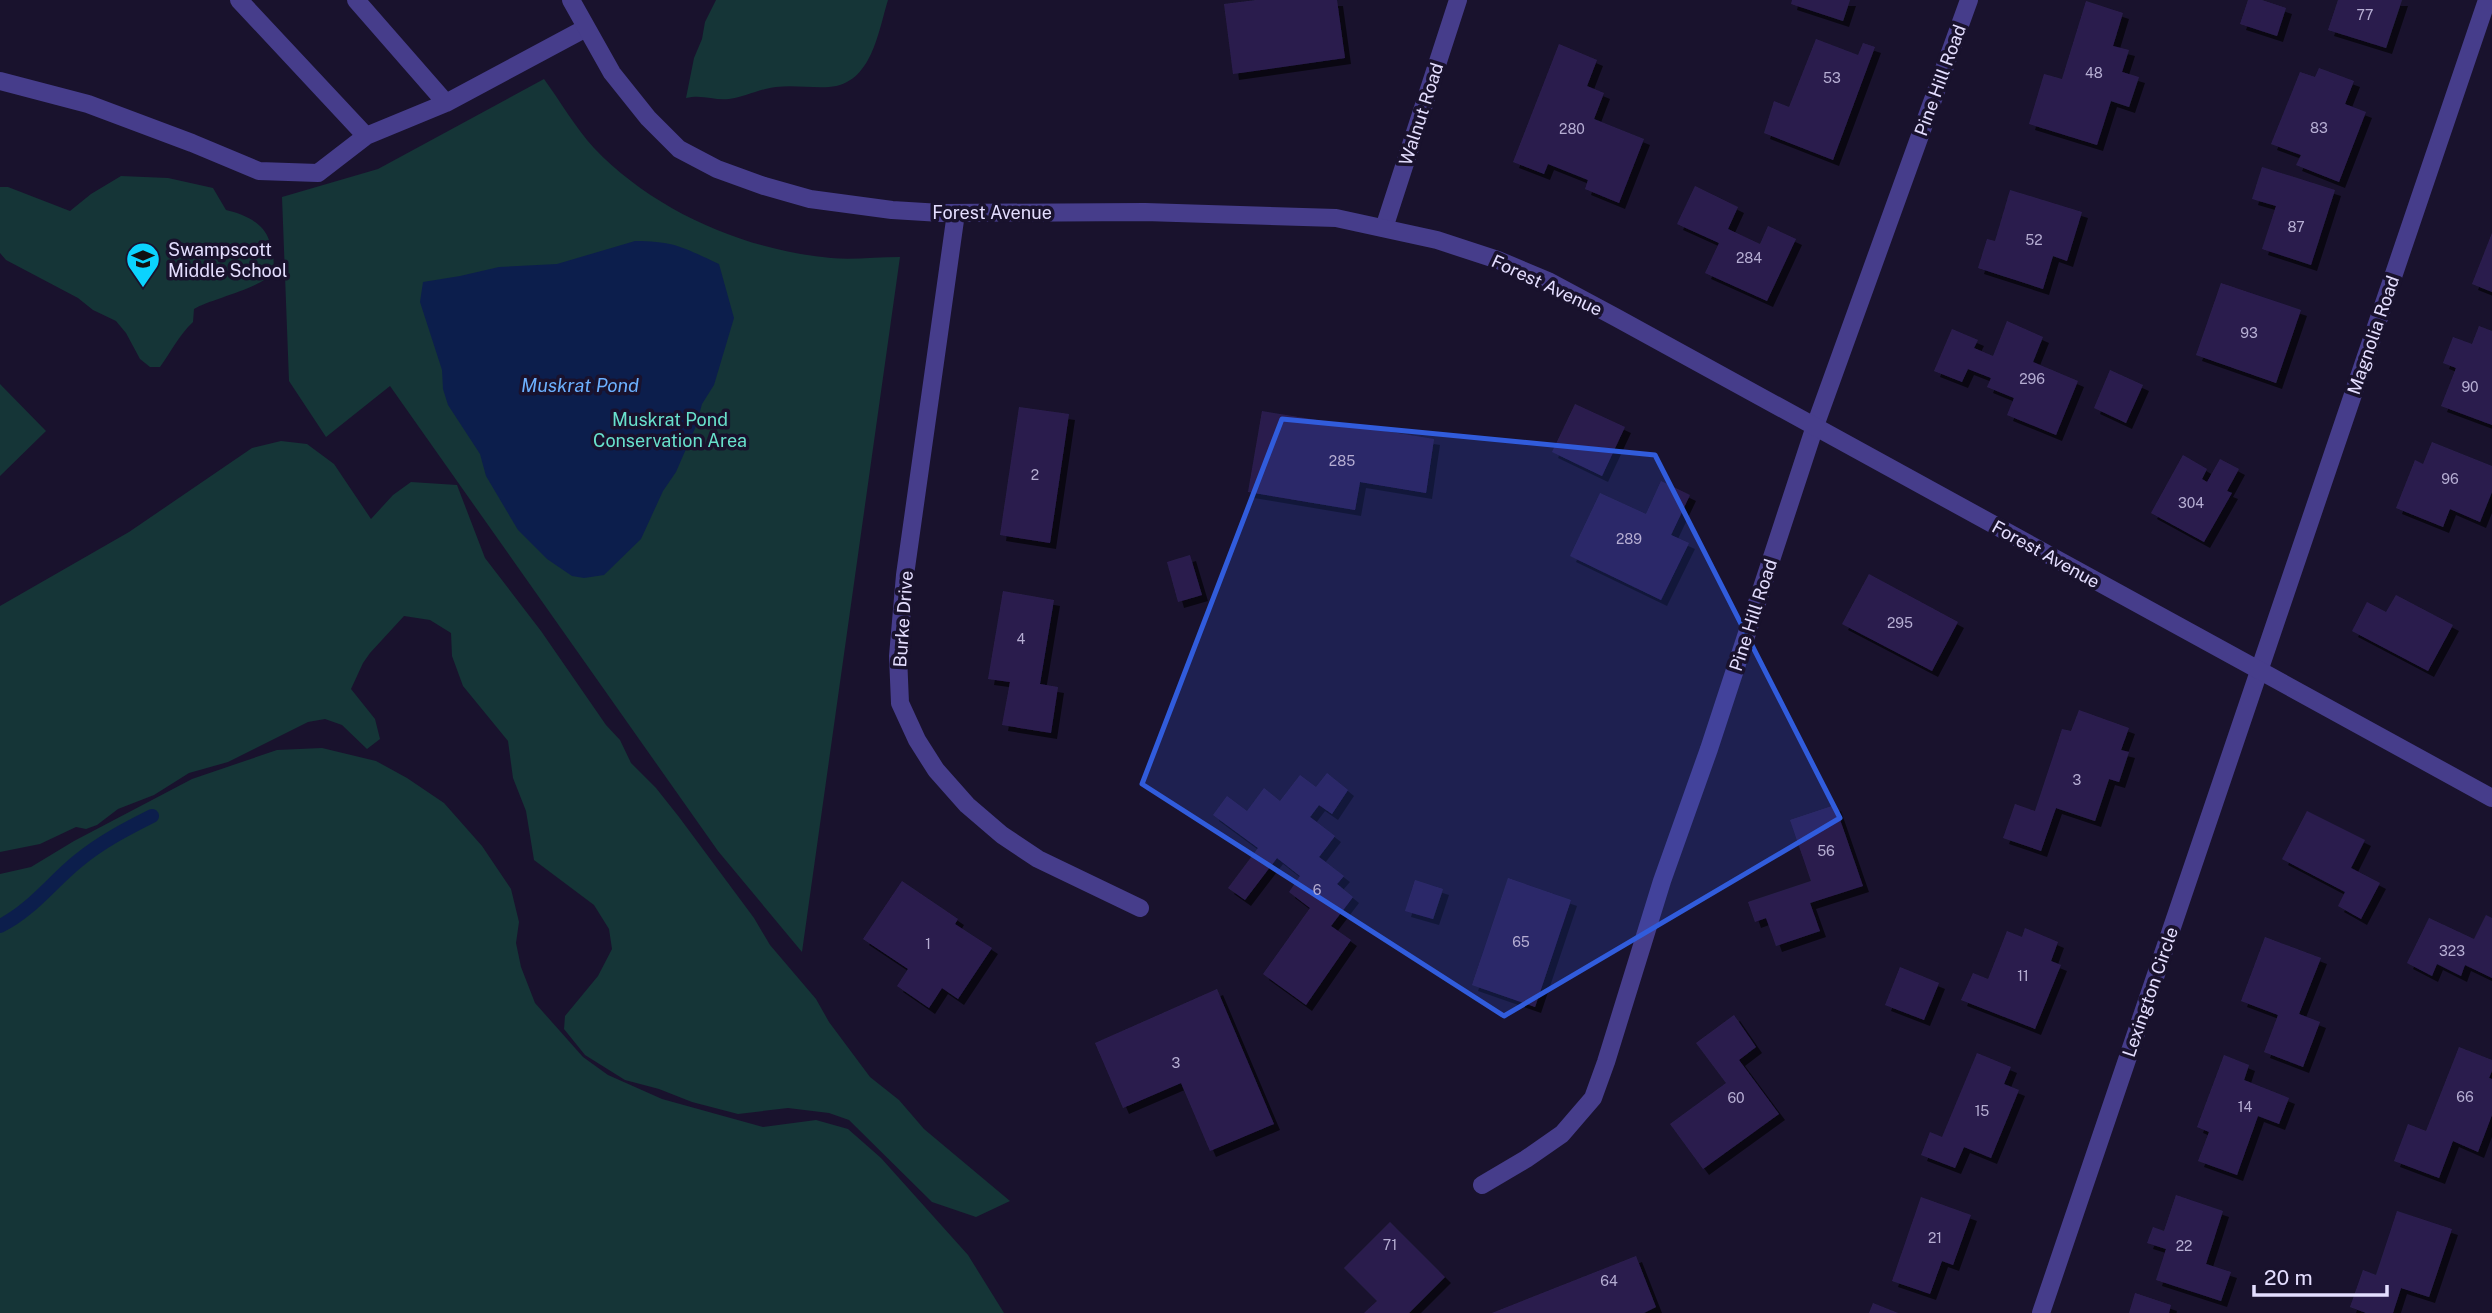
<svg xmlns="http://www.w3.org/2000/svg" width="2492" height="1313" viewBox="0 0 2492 1313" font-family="'Public Sans',sans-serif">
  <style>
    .green { fill: #153537 }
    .water { fill: #0c1e4c }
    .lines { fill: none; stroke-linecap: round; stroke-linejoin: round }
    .stream { stroke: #0c1e4c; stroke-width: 14 }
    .building { fill: #2b1e4e; filter: url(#shadow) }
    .service { stroke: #463d8b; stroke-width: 18 }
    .minor { stroke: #463d8b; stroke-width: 18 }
    .tertiary { stroke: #463d8b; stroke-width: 18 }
    .marked { fill: #315cdc; fill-opacity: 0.2; stroke: #315cdc; stroke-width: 5; stroke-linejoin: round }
    .labels { text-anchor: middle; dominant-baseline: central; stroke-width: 7; stroke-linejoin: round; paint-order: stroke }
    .number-label { font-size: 14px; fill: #b6aed3 }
    .street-label { font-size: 18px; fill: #e4deff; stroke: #19122d }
    .poi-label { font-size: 18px; fill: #e4deff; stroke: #19122d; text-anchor: start }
    .park-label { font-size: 18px; fill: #68e1cc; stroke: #19122d }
    .water-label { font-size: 19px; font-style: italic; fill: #6cb0fe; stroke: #19122d }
  </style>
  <defs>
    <filter id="shadow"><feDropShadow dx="6" dy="6" stdDeviation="0" flood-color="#0009"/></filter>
  </defs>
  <rect width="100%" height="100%" fill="#19122d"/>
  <!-- green -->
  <path class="green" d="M716,0H888C878,32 872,84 829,87C811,88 794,85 776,87C759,89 745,97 729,99C715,101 703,94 686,98L694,58L702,39L705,22Z
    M544,79C560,101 575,127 594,148C654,211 744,250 831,258C853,260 877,257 900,257L802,952L718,851L390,386L326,437L289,381L282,197L378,169Z
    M121,176L168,178L213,188L226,210C243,214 263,222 269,240C272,251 276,261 272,272C266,287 210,299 194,309L193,322C179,335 171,352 160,367H150L140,359L126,333L116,321L93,310L78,298L6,260L0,253V187H8L70,211L91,194Z
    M0,384L46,431L0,476Z
    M281,441L307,444L334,464L371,519L393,495L411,482L457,485L485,558L541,631L606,725L620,740L631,763L656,788L679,817L754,918L770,945L816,999L829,1022L870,1077L899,1100L924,1129L1010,1201L976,1217L932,1202L849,1120L829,1113L788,1108L738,1114L692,1102L659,1089L625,1080L585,1055L564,1029L565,1016L598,976L612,949L609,929L594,905L534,860L526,811L513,778L508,741L463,686L452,656L451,633L430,620L404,616L370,653L363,663L351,689L375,719L380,739L367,749L342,725L325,719L308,722L228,762L189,773L154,795L118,809L97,825L86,829L76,827L40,844L0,852V606L129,532L252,448Z
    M322,748L376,761L407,778L444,803L482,846L511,889L519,922L516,943L521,967L535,1003L583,1057L608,1075L662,1099L763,1127L816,1120L848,1129L881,1158L968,1255L1004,1313H0V874L31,867L74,841L192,779L277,750Z"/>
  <!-- water -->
  <path class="water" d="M635,241C675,241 684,248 719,264L734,318L714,385L702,404L696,426L676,472L663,491L641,539L604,575L584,578L572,576L547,559L518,530L486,476L480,454L448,405L443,389L442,370L420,302L423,282L460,276L499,267L557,264Z"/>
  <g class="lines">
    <!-- stream -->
    <path class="stream" d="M0,926C31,911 52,882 78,861C101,842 126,829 152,816"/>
  </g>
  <!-- building -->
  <path class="building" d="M1256,0H1337L1345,58L1233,74L1224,4Z
    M1792,0H1850L1843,21L1791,4Z
    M2248,0H2262L2286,8L2277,36L2240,24Z
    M2338,0H2402L2386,48L2328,30Z
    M2086,1L2123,13L2113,46L2129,50L2122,72L2139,77L2129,107L2111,101L2097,145L2029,124L2044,74L2062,79Z
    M1816,39L1858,55L1863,43L1875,47L1833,160L1764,133L1774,101L1789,107Z
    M1559,44L1597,60L1587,86L1604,93L1594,119L1644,139L1619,203L1585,189L1588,180L1548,164L1544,174L1513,162Z
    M2319,68L2354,81L2345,104L2366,112L2339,182L2296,165L2301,155L2271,144L2300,72L2315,77Z
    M2262,167L2335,190L2311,265L2262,249L2276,206L2252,199Z
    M1695,186L1738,207L1728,229L1760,244L1768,226L1796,239L1767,301L1705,273L1719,243L1677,224Z
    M2010,190L2082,212L2067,261L2053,256L2043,289L1978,268L1987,239L1995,241Z
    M2492,233V292L2472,284Z
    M2221,283L2301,310L2276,383L2196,355Z
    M2007,321L2043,337L2033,362L2078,381L2056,435L2007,415L2014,398L1987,387L1991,378L1968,369L1962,382L1934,371L1952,329L1978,340L1974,348L1993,356Z
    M2479,326L2492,331V425L2441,406L2456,368L2443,363L2453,337L2472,344Z
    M2110,370L2143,385L2126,423L2094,408Z
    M1575,404L1625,427L1602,476L1552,452Z
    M1019,407L1069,414L1050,543L1000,535Z
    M1262,411L1434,439L1426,493L1360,482L1355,510L1248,492Z
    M2432,442L2492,466V492L2480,522L2450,509L2443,527L2396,508L2415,460L2423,464Z
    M2183,455L2207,469L2202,479L2207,482L2220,459L2239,469L2227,491L2232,493L2204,542L2151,513Z
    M1661,481L1690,495L1671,535L1689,543L1661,600L1570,556L1600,493L1646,514Z
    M1190,555L1202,595L1178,602L1167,562Z
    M1869,574L1958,622L1932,671L1842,624Z
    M1003,591L1054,600L1040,684L1058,687L1051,733L1002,725L1010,682L988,679Z
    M2396,595L2453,625L2428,671L2352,631L2367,602L2386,612Z
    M2079,710L2129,728L2121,750L2129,752L2119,782L2109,779L2095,821L2056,808L2041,851L2003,838L2015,804L2035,811L2062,729L2071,731Z
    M1327,773L1348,790L1332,814L1319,805L1310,817L1335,836L1319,857L1344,876L1337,884L1353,897L1331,926L1351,940L1306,1005L1263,974L1310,908L1289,892L1300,876L1277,858L1245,900L1228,888L1258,848L1213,815L1227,796L1247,811L1264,788L1280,801L1300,775L1316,787Z
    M1835,805L1863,886L1810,903L1820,931L1776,946L1766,918L1755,922L1748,902L1811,881L1790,820Z
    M2307,811L2365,840L2351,868L2380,883L2361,919L2338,906L2345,892L2282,859Z
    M1508,878L1571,900L1535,1007L1472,985Z
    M1415,880L1443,889L1433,919L1405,911Z
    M902,881L958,919L955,924L992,948L958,999L942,988L929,1008L897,986L908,969L863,939Z
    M2486,915L2492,918V978L2465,965L2461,976L2437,964L2432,976L2407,963L2429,918L2474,939Z
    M2025,928L2058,942L2051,961L2061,965L2035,1029L1961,1000L1973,973L1988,979L2007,931L2022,937Z
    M2265,937L2321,958L2299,1014L2320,1022L2303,1067L2264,1052L2278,1015L2241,1001Z
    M1900,967L1939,983L1924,1020L1885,1005Z
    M1217,989L1274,1124L1210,1151L1181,1083L1123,1108L1095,1043Z
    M1734,1015L1756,1047L1739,1060L1779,1114L1703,1169L1670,1124L1726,1083L1696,1043Z
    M2459,1047L2492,1060V1071L2489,1078L2492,1079V1115L2478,1152L2453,1141L2439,1178L2394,1161L2408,1124L2426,1131Z
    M1977,1053L2011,1067L2004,1084L2019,1090L1991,1158L1964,1147L1955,1168L1921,1155L1930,1132L1942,1137Z
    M2224,1055L2249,1065L2244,1080L2289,1098L2279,1124L2258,1116L2237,1175L2198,1161L2209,1132L2197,1127Z
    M2176,1195L2223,1211L2206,1264L2231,1272L2221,1301L2156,1280L2166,1249L2147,1243L2153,1227L2164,1231Z
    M1921,1197L1971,1215L1953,1265L1942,1261L1930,1294L1892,1281Z
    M2397,1211L2452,1229L2429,1297L2401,1288L2393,1313H2366L2350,1307L2363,1270L2376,1275Z
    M1390,1222L1445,1277L1409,1313H1364L1377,1301L1344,1268Z
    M1636,1256L1656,1307L1644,1313H1492Z
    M2135,1293L2171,1305L2169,1313H2129Z
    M1873,1303L1898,1313H1869Z"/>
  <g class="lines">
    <!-- service -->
    <path class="service" d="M239,0L366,136
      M356,0L446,103
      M0,81L88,104L192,143L259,171L318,173L366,136L446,103L586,28"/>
    <!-- minor -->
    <path class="minor" d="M956,213L905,575L898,656L900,703L917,740L936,770L967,805L1002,835L1038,859L1140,908
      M1384,228L1458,0
      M1482,1185L1526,1159L1562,1134L1593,1098L1606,1062L1662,881L1709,749L1815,426L1969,0
      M2041,1313L2487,0"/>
    <!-- tertiary -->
    <path class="tertiary" d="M571,0L612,73L648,118L679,149L717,169L764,186L810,199L892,210L941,213L1145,212L1336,218L1437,240L1498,260L1548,281L1617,318L2492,798"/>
  </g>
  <!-- marked area -->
  <path class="marked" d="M1282,419L1655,455L1840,818L1504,1016L1142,784Z"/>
  <!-- icons -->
  <defs>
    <g id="school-pin" transform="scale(1.75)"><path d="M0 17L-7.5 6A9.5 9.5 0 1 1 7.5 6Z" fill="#0bd3fe" stroke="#19122d"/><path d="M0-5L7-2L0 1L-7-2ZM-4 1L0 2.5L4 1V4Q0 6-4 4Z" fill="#111"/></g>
  </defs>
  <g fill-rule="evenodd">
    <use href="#school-pin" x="143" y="259"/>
  </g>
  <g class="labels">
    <!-- number labels -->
    <g class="number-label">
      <text x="2365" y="15">77</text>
      <text x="2094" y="73">48</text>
      <text x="1832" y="78">53</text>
      <text x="2319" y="128">83</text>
      <text x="1572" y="129">280</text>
      <text x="2296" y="227">87</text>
      <text x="2034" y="240">52</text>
      <text x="1749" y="258">284</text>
      <text x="2249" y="333">93</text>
      <text x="2032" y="379">296</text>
      <text x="2470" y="387">90</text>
      <text x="1342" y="461">285</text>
      <text x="1035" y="475">2</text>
      <text x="2450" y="479">96</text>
      <text x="2191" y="503">304</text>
      <text x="1629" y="539">289</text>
      <text x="1900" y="623">295</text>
      <text x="1021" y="639">4</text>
      <text x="2077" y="780">3</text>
      <text x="1826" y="851">56</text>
      <text x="1317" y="890">6</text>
      <text x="1521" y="942">65</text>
      <text x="928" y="944">1</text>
      <text x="2452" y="951">323</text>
      <text x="2023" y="976">11</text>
      <text x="1176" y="1063">3</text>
      <text x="2465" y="1097">66</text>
      <text x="1736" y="1098">60</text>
      <text x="2245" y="1107">14</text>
      <text x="1982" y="1111">15</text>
      <text x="1935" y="1238">21</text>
      <text x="1390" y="1245">71</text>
      <text x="2184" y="1246">22</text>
      <text x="1609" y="1281">64</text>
    </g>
    <!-- street labels -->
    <g class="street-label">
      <text transform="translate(1940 80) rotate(-70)">Pine Hill Road</text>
      <text transform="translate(1421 114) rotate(-72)">Walnut Road</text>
      <text x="992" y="212">Forest Avenue</text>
      <text transform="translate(1547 285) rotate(25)">Forest Avenue</text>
      <text transform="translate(2373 335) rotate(-71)">Magnolia Road</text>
      <text transform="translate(2046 554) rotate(29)">Forest Avenue</text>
      <text transform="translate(1753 615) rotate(-72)">Pine Hill Road</text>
      <text transform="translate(903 619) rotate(-86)">Burke Drive</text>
      <text transform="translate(2150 992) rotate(-71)">Lexington Circle</text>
    </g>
    <!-- poi labels -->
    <g class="poi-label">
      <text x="168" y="249">Swampscott<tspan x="168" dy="21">Middle School</tspan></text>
    </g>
    <!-- park labels -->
    <g class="park-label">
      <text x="670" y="419">Muskrat Pond<tspan x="670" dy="21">Conservation Area</tspan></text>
    </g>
    <!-- water labels -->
    <g class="water-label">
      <text x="580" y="385">Muskrat Pond</text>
    </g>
  </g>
  <!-- scale -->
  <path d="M2254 1285v10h133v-10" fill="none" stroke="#e4deff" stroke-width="3.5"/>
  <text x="2264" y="1285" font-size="21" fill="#e4deff" stroke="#19122d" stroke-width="5" paint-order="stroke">20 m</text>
</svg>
